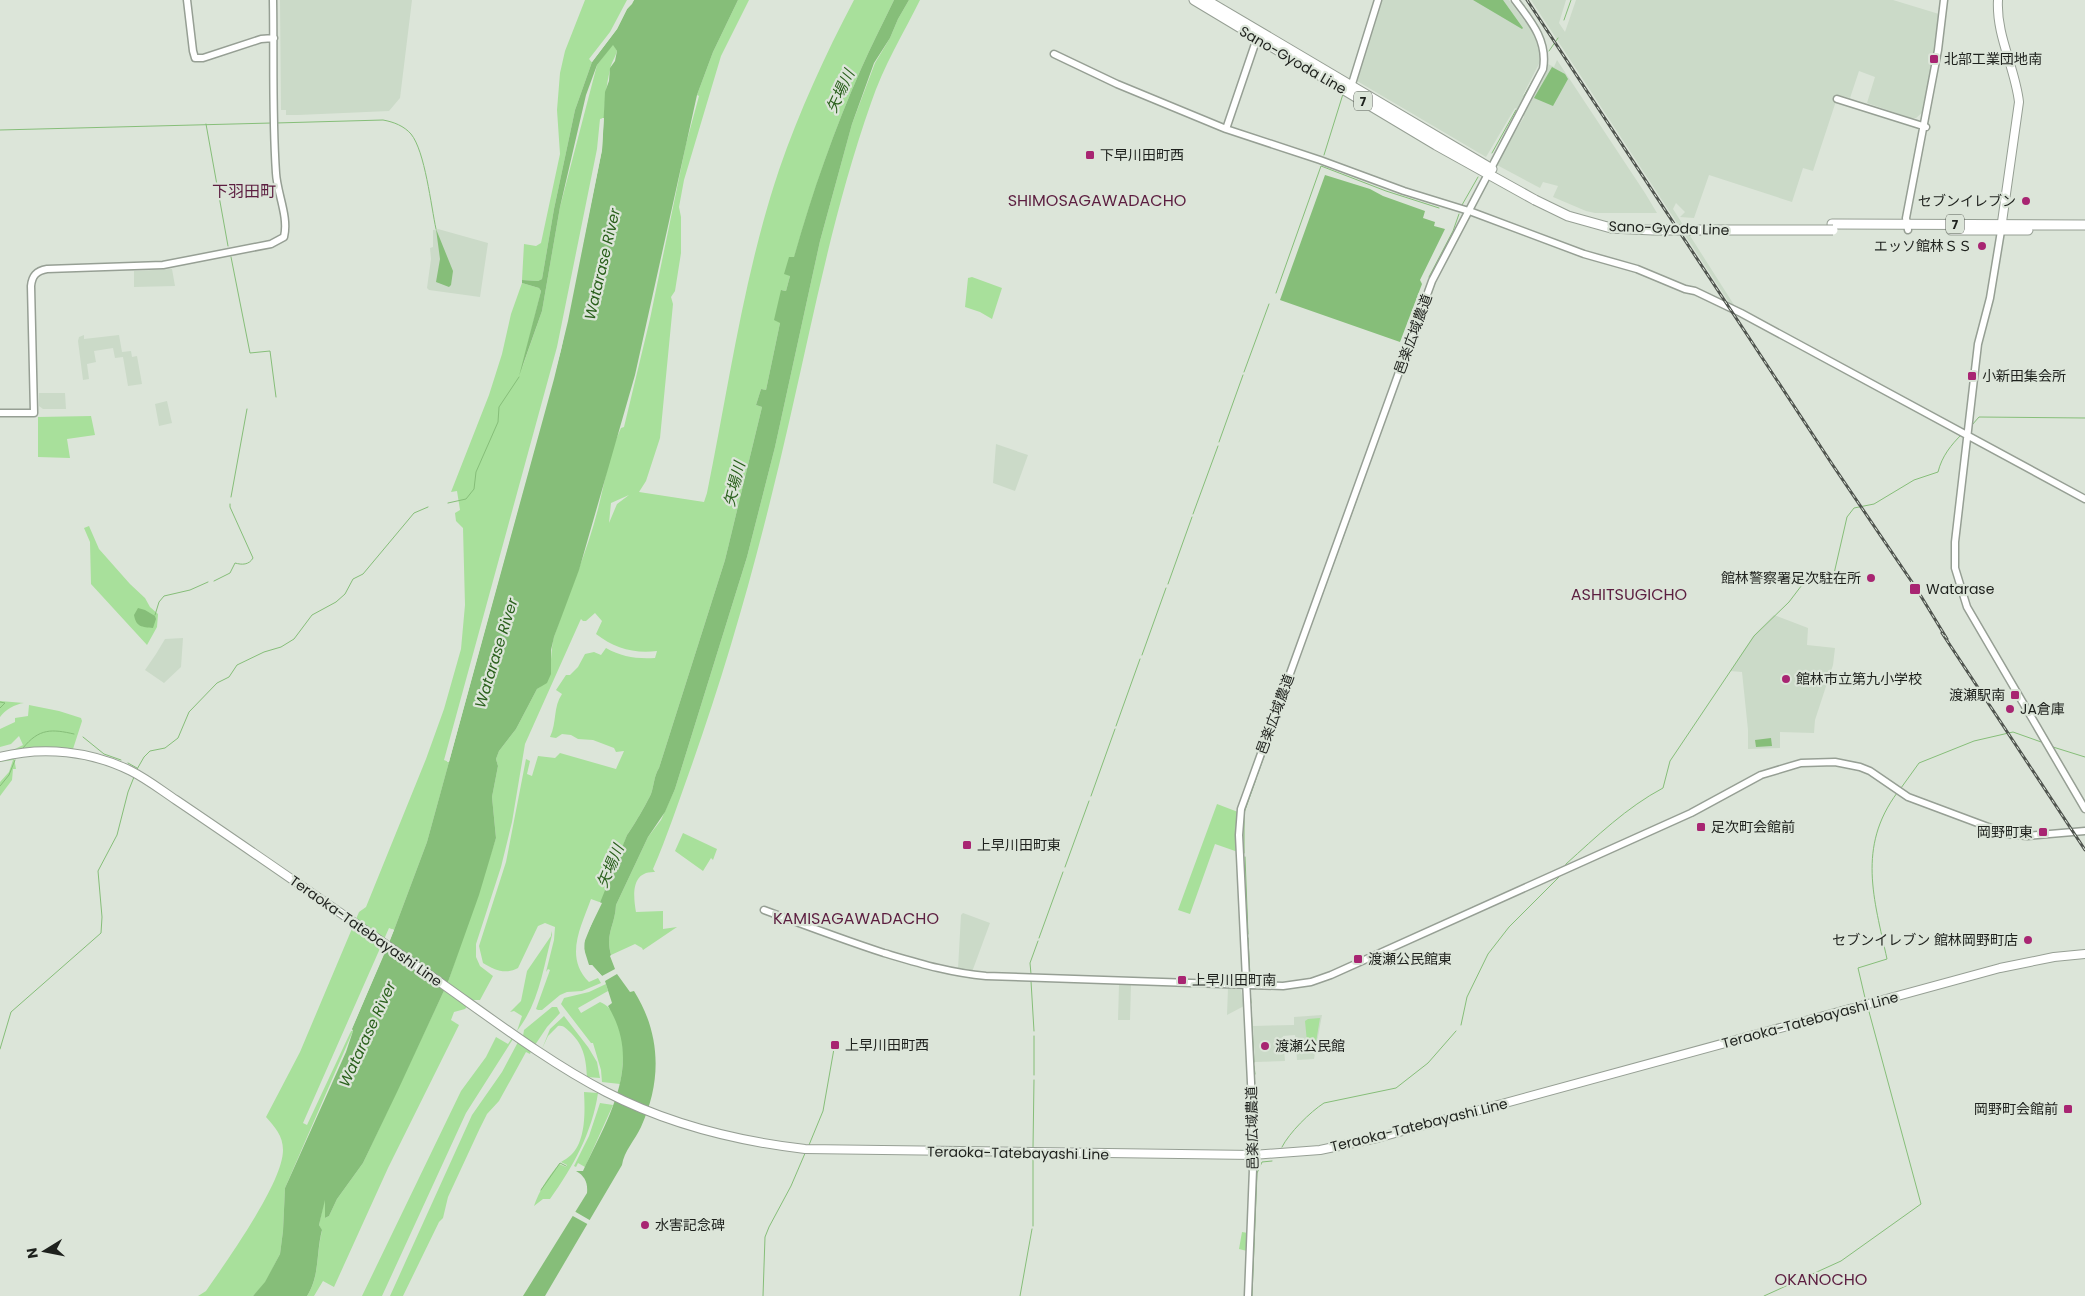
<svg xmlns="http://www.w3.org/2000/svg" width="2085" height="1296" viewBox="0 0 2085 1296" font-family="Poppins,'Noto Sans JP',sans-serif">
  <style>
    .built { fill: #cbdac8 }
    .green { fill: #a8e09b; fill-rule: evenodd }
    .water { fill: #86be79 }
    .pier { fill: #dce5d9 }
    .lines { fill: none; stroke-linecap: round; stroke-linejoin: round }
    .stream { stroke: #86be79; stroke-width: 1 }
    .tertiary-casing { stroke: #969f94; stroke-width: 9 }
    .secondary-casing { stroke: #969f94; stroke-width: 10 }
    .primary-casing { stroke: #969f94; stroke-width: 11 }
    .tertiary { stroke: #fff; stroke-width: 6 }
    .secondary { stroke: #fff; stroke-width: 8 }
    .primary { stroke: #fff; stroke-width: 9 }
    .rail-casing { stroke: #50554f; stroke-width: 3 }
    .rail { stroke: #dce5d9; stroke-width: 1; stroke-dasharray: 4; stroke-linecap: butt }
    .primary-bridge-casing { stroke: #969f94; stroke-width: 11; stroke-linecap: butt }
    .primary-bridge { stroke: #fff; stroke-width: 9 }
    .poi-dot { fill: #a82572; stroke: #dce5d9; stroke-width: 2 }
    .labels { text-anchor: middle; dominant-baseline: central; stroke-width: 4.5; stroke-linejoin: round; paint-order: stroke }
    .shield { fill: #dce5d9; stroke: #575c55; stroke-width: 1 }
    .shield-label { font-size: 12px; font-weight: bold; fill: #1e211d }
    .poi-label { font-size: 14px; fill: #1e211d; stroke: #dce5d9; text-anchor: start }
    .street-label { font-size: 14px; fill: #1e211d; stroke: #dce5d9 }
    .water-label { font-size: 15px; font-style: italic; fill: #2a601c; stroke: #dce5d9 }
    .quarter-label { font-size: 16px; fill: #5c1e40; stroke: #dce5d9 }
  </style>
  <rect width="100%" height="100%" fill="#dce5d9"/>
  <!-- built -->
  <path class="built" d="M280,0H412L400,98L389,111L298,115H286V110H281Z
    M1382,0H1509L1536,36L1542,58L1523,95L1526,98L1519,110L1515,108L1486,157L1357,81Z
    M1531,0H1566L1559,23L1565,32L1576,0H1893L1939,14L1935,48L1924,111L1916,118H1911L1867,103L1875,77L1859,71L1850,98L1838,95L1813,171L1803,168L1792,202L1709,175L1694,218L1680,217L1685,212L1676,203L1673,209L1736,308L1730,304Z
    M1557,60L1645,193L1657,213H1595L1586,211L1553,197L1558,186L1543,182L1540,188L1497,165V162L1524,117L1523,111L1548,64L1554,67Z
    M438,229L488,243L480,297L429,290L427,288L431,259L430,248L433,247V230Z
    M172,269L175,286L134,287V271Z
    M84,335V339L119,335L122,352L131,351L132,357L137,356L142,384L128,386L123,357L115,358L113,348L94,351L96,362L87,364L89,379L83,380L78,341L79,337Z
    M39,393H65L66,409H43L39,406Z
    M167,401L172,423L159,426L155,404Z
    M996,444L1028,455L1015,491L993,483Z
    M1774,615L1808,628L1807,645L1835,648L1833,665L1815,720L1814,733L1780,732V748L1748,749V730L1742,672L1730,671L1754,635Z
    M183,638L181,667L164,683L145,670L156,654L165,639Z
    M963,913L990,923L972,972L959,971L958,969L961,915Z
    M1119,985H1131L1130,1020H1118Z
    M1228,988L1241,990L1244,1006L1227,1015Z
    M1322,1015L1314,1059L1297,1060L1295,1035L1283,1036L1285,1061L1255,1062L1253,1026L1294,1025V1017Z"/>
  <!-- green -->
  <path class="green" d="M585,0H627L610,32L589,59L592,62L575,110L554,209L542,279L538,281L522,280L524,244L536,246L541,243L560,154L557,110L560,73L565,51Z
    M738,0H749L721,56L684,180L679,207L681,217V253L675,291L671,297L673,304L660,438L646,481L639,492L704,502L707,493C729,385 744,274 779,170C799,112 825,55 854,0H894C883,23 871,46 861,69C834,130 812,194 794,258L789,257L790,276L786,291L782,290L780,323L766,390L761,389L756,405L762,407L725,560L659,768C654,776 654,785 651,794C648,801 632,829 627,835L602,903L591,899C581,927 564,957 589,982L598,978L601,983L582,991L567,992L560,995L542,1010H538L536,1009L550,970L548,969L546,972L554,940L555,927L545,923L538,926L518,968C505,975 495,970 483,963L479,946L506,862L526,759L530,761L527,774L532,776L538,756L555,758L560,753L616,769L624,751L616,752L614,748L593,740L578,739L571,735L562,734L556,738L550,737C557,722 553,707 562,694L556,690L566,675H570L578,667L585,654L594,652L601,655L606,648C622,657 636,659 655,658L657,651C634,654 614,648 596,634L602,621L595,613L586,621H583L581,619L580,621L525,744L512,822L501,867L476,944V957L480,966L493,976L480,1000H473L465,1009L454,1012L451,1020L459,1025L388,1168L334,1287L323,1281L314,1296H307C320,1276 316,1253 322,1231L319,1225L325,1197V1218L329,1216L337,1199L363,1163L448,982L496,838L492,797L498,766L496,759L499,751L516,729L537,689C555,680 549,653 554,637C568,594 587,553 598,509C605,482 609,453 621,428L624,427L650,319L686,144L699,96L697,95L713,52ZM629,495L617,504L609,523L611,503Z
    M909,0H920C903,34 883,67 871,103C835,205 814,313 790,418C763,537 731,655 690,770C678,803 667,837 653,869L655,872C631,871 633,895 636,912L663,911V929L677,927L643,950L642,948L635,944L611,955C605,933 615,926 616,905L648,837L661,820L675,789L747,557L775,447L820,241L852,124L875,63L890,38L898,19Z
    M613,44L617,51C615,58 611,63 610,70C606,86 605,101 604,118L600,119L597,149L557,347L444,760L449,762L427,842L394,930L389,928L303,1123L307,1125L351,1031H353L285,1188L283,1231L280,1254L265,1283L253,1296H198L206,1291C226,1262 283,1183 283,1150C283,1136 275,1127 266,1117L300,1052L359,912L366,907L426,759L444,709L461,649L465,605L463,528L456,521L455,513L460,510L457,491L451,492L489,395L502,354L511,314L522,283L539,288L541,291L522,368L542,311L560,207L597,65Z
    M972,277L1002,288L992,319L980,312L965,307L968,278Z
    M91,416L95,435L67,439L70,458L38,457V417Z
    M89,526L99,549L130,584L145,598L150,607L158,614L157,627L147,645L91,584L90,542L84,528Z
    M0,701L24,703C15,704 5,710 0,717Z
    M29,705L59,711L81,718L82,721L73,749L15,751V749L23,745L19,736L11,744L0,747V729L15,722V718L28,716Z
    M14,758L16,769H13L12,780L0,796V782L9,772L13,760L0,762V761Z
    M1217,804L1238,812V852L1215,844L1190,914L1178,910Z
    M683,833L717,849L713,860L711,858L703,871L675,851Z
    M551,931L552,935C543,969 539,1003 517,1031L522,1016L514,1011L510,1012L521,1001L527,971L551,936Z
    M606,984L608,991L578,1008L581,1013L600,1002C627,1013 625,1060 620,1084L602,1082L601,1070L593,1043H591L561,1004L564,998L589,992Z
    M552,1007H557L560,1013L547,1027L535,1045L523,1036L524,1030Z
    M564,1016L588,1047L597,1062L600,1078L587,1077C586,1059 584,1046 571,1033C566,1029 564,1025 558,1026L548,1036L542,1049L550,1029Z
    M1320,1018L1316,1042H1307L1305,1021L1308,1019Z
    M496,1037L508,1044L512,1038L513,1039L466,1113L382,1296H362L461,1091L486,1057Z
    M518,1042L531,1051L530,1054L526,1052L499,1101L487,1114L480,1128L448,1197L443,1218L439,1222L403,1296H390L472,1115L502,1072Z
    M584,1092L598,1093C592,1133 573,1167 550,1199H543L534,1206C539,1191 548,1177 559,1164L566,1167L567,1165L561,1162C564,1160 568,1158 571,1155C586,1141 585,1111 584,1092Z
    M600,1103L613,1105L585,1167L578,1163L576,1167L574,1166L589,1136Z
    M1242,1232L1248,1233L1247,1251L1239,1249Z"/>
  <!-- water -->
  <path class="water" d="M634,0H738L713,52L697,95L635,375L579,570L554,637L551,650V674L547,683L537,689L516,729L499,751L496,759L498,766L492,797L496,838L479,895L448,982L398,1090L363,1163L337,1199L329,1216L325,1218V1200L319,1225L322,1230C316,1252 320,1276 307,1296H253L265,1282L280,1254L283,1231L285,1188L346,1052L353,1031L352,1029L394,930L427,842L554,379L568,321L602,150L605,92L609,81L610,68L615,61L617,51L613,45L597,65L586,95L560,207L542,311L519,376L541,291L539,288L522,283V280L538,281L542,279L554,209L575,110L592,62L617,29L627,9Z
    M894,0H909L898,19L890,38L874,63L852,124L820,241L775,447L747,557L675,789L665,812L648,837L616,905C615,926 605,933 611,955L610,956L615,969L602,976L592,965L589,966L585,957L584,943L627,835C632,829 648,801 651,794C654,785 654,776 659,768L725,560L762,407L756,405L761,389L766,390L780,323L774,320L781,290L786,291L790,276L784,274L789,257H794C812,193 834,130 861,69C871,46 883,23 894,0Z
    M1473,0H1503L1523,28L1522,29Z
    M1552,67L1565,74L1568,79L1553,106L1534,98Z
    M1325,175L1370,189L1383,196L1425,211L1423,218L1435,222L1434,226L1445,229L1420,280L1422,284L1400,342L1280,300Z
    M436,229L453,271L451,285L449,287L436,282L440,259Z
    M138,608L145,610L155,616L156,619L153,628C142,627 136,627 134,615Z
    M1771,738L1772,746L1756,747L1755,740Z
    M617,974L630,992L634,991C661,1034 662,1081 641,1127C635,1140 624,1151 622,1165L545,1296H523L587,1193C588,1183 585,1176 576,1171H583C609,1116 643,1064 608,1006L612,1003L605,981Z"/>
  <!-- pier -->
  <path class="pier" d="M631,0H634L632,4L627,9L617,29L592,62L590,60L615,28L624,7Z
    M602,118H604L602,150L561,350L449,762H447L559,350L599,150Z
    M599,902L602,903L585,938L584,949L589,965H592L602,976L600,977L591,968L587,967L581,949L583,938Z
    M392,929L394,930L389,943L450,985L447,992L386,950L350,1033V1028Z
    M574,1211L593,1222L591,1226L571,1215Z"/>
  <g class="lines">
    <!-- stream -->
    <path class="stream" d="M1564,20L1571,0
      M1549,51L1558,38
      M1524,96L1536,75
      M276,123L383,120C394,122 404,126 411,134C425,151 431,206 436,229
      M206,124L228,246
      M0,130L272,123
      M1492,153L1516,110
      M1324,155L1343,94
      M1462,205L1478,177
      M231,257L250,353L270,351L276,397
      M1429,277L1453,231L1459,214
      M1276,293L1321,166L1386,191L1439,208
      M1425,311L1436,280
      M1244,372L1269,304
      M1972,425L1979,417L2085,418
      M1219,442L1243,375
      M1359,493L1404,366
      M231,497L247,409
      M448,503L466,499L474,489L476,472L498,422L499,407L519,377
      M1193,514L1218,446
      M1333,565L1357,499
      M214,581L230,573L235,563C242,565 249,565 253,558L230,507V504
      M1168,584L1192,517
      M155,615L159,602L164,596L190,590L208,582
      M1311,625L1332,568
      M1142,655L1166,588
      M0,702L5,703L0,708
      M1282,706L1297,662
      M1116,726L1140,659
      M83,737L104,754L121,760
      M2053,747L2085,757
      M23,748C39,728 52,729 74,734
      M128,763L137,768
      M136,771L144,757L150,751L165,748L178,738L189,712L217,683L229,677L237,665L264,652L281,647L294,639L312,615L336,602L345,594L353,579L363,574L414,513L428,507
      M1257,776L1281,709
      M0,786L9,775L15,760
      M1901,788L1919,763L1974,741L2013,732L2044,743
      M1091,796L1115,729
      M1244,853V813L1256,779
      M1245,857L1248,934
      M1065,867L1089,801
      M1565,867L1566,864C1596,837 1627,807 1663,788L1670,761L1754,636L1789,602L1808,577L1813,575L1833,578L1847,517L1854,508L1874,504L1914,480L1938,472C1942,456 1951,445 1962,434
      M1039,938L1063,872
      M1248,938L1250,976
      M1031,974L1030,963L1038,941
      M1031,981L1034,1031
      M1250,992L1251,1003
      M1866,1002L1858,968L1887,959C1874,899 1857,847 1897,793
      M1251,1007L1254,1062
      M1461,1025L1467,997L1488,954L1509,927L1561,875
      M0,1049L11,1012L101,933L102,917L98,871L117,835L128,792L134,777
      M1254,1066L1255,1074
      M1034,1075V1036
      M809,1145L823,1111L835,1043
      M1282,1147C1289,1133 1310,1112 1324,1103L1396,1088L1428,1063L1456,1031
      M1033,1148L1034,1080
      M541,1190L560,1163L566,1166
      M1033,1226V1158
      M763,1296L765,1237L769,1227L791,1186L806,1151
      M1020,1296L1032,1229
      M1252,1296L1257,1173L1262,1162L1272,1161
      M1764,1296L1841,1261L1921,1204L1868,1008"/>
    <!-- tertiary casing -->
    <g class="tertiary-casing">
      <path id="tertiary" d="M187,0L193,51L195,58H203L261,39L274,38
        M1054,54L1117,84L1226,129L1320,160L1404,191L1472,212L1584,254L1637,269L1685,289L1695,291L1741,313L2085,499
        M1351,87L1378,0
        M1837,99L1926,127
        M1226,129L1257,38
        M1908,230L1906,218L1938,50L1944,0
        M2001,231L1990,298L1978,344L1955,542V568L1967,607L2085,809
        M0,413H34L31,286C32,276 36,271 47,269L163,265L271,244L284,237C289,217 277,193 276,173C272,115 274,57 273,0
        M764,910C804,925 844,940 884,953C918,963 950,973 986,976L1283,986L1311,982L1331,975L1691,813L1761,775L1801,763L1835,762L1860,767L1870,771L1908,797L2007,834L2027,836L2085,831
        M1248,1296L1254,1144L1239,835L1241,809L1432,281L1543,69C1548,41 1531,21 1515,0"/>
    </g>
    <!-- secondary casing -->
    <g class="secondary-casing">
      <path id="secondary" d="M1998,0C1996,36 2015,67 2019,102L2001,229
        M0,757C43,746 91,751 131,771C147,779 161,790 176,800C259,856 342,914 424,971C483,1012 544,1060 606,1092C668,1124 736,1141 805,1149L1253,1155L1320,1150L1377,1138L2000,968L2054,957L2085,954"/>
    </g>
    <!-- primary casing -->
    <g class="primary-casing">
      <path id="primary" d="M1194,0L1436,145L1535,200
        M1206,0L1492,169
        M1832,224L2085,225
        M1951,230H2028"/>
    </g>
    <!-- tertiary -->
    <use href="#tertiary" class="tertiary"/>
    <!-- secondary -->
    <use href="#secondary" class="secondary"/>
    <!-- primary -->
    <use href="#primary" class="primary"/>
    <!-- rail casing -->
    <g class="rail-casing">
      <path id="rail" d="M1527,0L1832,464L1916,588L1947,639
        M1942,633L2085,850"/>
    </g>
    <!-- rail -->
    <use href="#rail" class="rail"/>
    <!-- primary-bridge casing -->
    <g class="primary-bridge-casing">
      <path id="primary-bridge" d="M1535,200L1568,216L1611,228L1653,230H1833"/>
    </g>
    <!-- primary-bridge -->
    <use href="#primary-bridge" class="primary-bridge"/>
  </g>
  <!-- markers -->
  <g class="poi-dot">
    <rect x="1929" y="54" width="10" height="10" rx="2.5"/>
    <rect x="1085" y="150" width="10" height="10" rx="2.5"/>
    <circle cx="2026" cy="201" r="5"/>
    <circle cx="1982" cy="246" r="5"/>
    <rect x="1967" y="371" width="10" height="10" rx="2.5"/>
    <circle cx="1871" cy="578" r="5"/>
    <rect x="1909" y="583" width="12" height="12" rx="2.5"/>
    <circle cx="1786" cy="679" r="5"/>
    <rect x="2010" y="690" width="10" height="10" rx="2.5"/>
    <circle cx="2010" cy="709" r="5"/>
    <rect x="1696" y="822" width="10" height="10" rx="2.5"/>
    <rect x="2038" y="827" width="10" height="10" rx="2.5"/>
    <rect x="962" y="840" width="10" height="10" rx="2.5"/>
    <circle cx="2028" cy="940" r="5"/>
    <rect x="1353" y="954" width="10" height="10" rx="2.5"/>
    <rect x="1177" y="975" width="10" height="10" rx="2.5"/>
    <rect x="830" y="1040" width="10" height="10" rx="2.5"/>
    <circle cx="1265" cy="1046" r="5"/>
    <rect x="2063" y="1104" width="10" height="10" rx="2.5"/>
    <circle cx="645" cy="1225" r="5"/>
  </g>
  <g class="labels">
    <!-- shield labels -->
    <g class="shield">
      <rect x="1354" y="91.5" width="18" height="19" rx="4"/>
      <rect x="1946" y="214.5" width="18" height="19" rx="4"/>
    </g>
    <g class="shield-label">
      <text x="1363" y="101">7</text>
      <text x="1955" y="224">7</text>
    </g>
    <!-- poi labels -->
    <g class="poi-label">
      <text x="1944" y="59">北部工業団地南</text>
      <text x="1100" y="155">下早川田町西</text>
      <text x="2016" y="201" text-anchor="end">セブンイレブン</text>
      <text x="1972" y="246" text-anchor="end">エッソ館林ＳＳ</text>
      <text x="1982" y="376">小新田集会所</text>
      <text x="1861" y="578" text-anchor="end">館林警察署足次駐在所</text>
      <text x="1926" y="589">Watarase</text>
      <text x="1796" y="679">館林市立第九小学校</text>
      <text x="2005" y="695" text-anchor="end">渡瀬駅南</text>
      <text x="2020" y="709">JA倉庫</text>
      <text x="1711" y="827">足次町会館前</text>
      <text x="2033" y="832" text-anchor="end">岡野町東</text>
      <text x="977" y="845">上早川田町東</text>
      <text x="2018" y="940" text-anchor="end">セブンイレブン 館林岡野町店</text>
      <text x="1368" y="959">渡瀬公民館東</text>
      <text x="1192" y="980">上早川田町南</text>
      <text x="845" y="1045">上早川田町西</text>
      <text x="1275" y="1046">渡瀬公民館</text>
      <text x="2058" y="1109" text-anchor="end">岡野町会館前</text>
      <text x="655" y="1225">水害記念碑</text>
    </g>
    <!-- street labels -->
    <g class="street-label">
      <text transform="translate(1293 60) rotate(30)">Sano-Gyoda Line</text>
      <text transform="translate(1669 228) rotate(2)">Sano-Gyoda Line</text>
      <text transform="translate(1413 334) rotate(-70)">邑楽広域農道</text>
      <text transform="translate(1275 714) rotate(-70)">邑楽広域農道</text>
      <text transform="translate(366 931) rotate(35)">Teraoka-Tatebayashi Line</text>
      <text transform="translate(1810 1020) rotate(-15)">Teraoka-Tatebayashi Line</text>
      <text transform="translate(1419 1125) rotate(-14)">Teraoka-Tatebayashi Line</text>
      <text transform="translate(1252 1128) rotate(-91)">邑楽広域農道</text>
      <text transform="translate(1018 1153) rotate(1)">Teraoka-Tatebayashi Line</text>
    </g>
    <!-- water labels -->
    <g class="water-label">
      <text transform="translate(840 91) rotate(-65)">矢場川</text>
      <text transform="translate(602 264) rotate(-77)">Watarase River</text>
      <text transform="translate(734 484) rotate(-76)">矢場川</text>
      <text transform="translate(496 653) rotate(-73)">Watarase River</text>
      <text transform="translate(610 866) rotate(-67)">矢場川</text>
      <text transform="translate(367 1034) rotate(-65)">Watarase River</text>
    </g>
    <!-- quarter labels -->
    <g class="quarter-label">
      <text x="244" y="191">下羽田町</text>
      <text x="1097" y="200">SHIMOSAGAWADACHO</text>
      <text x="1629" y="594">ASHITSUGICHO</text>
      <text x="856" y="918">KAMISAGAWADACHO</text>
      <text x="1821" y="1279">OKANOCHO</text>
    </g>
  </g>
  <!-- north arrow -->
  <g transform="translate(45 1251) rotate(260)" stroke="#dce5d9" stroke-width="4" paint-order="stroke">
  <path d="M0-4L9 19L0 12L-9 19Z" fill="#1e211d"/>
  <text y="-8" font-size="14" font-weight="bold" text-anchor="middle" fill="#1e211d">N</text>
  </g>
</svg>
